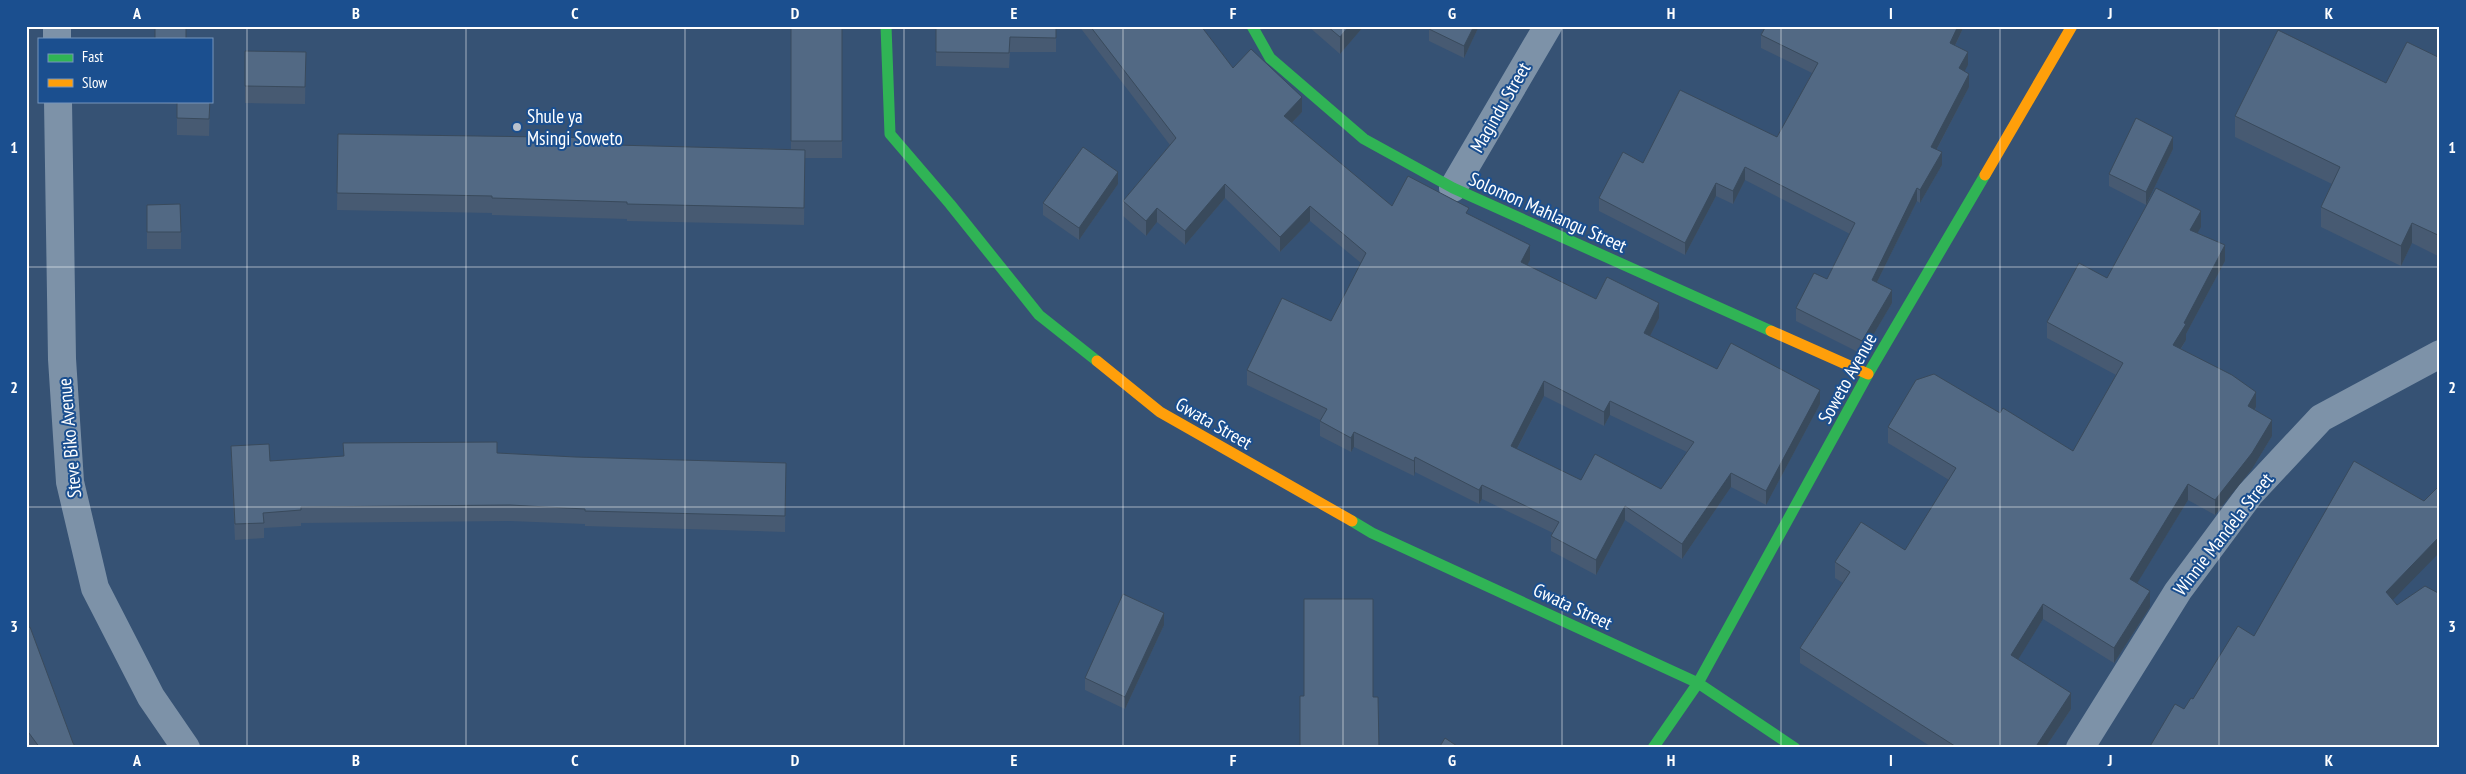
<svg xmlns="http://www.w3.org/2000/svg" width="2466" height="774" viewBox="0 0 2466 774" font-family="'PT Sans Narrow',sans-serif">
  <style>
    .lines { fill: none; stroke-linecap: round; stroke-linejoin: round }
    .street { stroke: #7d92a8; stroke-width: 28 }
    .fast { stroke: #30b455; stroke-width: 11 }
    .slow { stroke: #ff9f0a; stroke-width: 11 }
    .wall { fill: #475a72; fill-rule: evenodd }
    .shaded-wall { fill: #394a5c }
    .building { fill: #526984; stroke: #394a5c; fill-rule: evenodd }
    .grid { fill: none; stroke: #fff; stroke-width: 1; stroke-opacity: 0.55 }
    .poi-dot { fill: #b9c2ce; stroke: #1b4f8f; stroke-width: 2 }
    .labels { text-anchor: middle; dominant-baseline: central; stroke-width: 4; stroke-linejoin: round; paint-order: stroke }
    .street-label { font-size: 19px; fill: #fff; stroke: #1b4f8f }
    .poi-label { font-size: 19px; fill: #fff; stroke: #1b4f8f; text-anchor: start }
    .neatline { fill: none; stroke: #fff; stroke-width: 2 }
    .grid-label { font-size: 16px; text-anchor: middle; font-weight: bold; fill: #fff }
  </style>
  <rect width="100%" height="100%" fill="#365274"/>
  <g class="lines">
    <!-- street -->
    <path class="street" d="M57,26V39
      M58,101L62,359L70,482L95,588L151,697L186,748
      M1453,188L1548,26
      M2080,748L2178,591L2250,494L2321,418L2440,354"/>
    <!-- fast -->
    <path class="fast" d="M886,26L890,134L950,204L1039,315L1097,361
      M1252,26L1270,58L1364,139L1453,188L1771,331
      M1352,521L1372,533L1698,683L1795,748
      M1653,748L1698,683L1868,374L1985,175"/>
    <!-- slow -->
    <path class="slow" d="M1985,175L2072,26
      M1771,331L1868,374
      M1097,361L1160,412L1352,521"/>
  </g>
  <!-- wall -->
  <path class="wall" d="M791,26H842V158H805L804,225L627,221V219L492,215V213L337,210L338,134L615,145L791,149Z
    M936,26H1056V52H1010L1009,68L936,66Z
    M1079,26H1201L1233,68L1302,112L1292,123L1392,206L1469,215L1530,260L1527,265L1596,299L1659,318L1650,336L1717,369L1820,404L1766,505L1731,487L1682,559L1625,520L1596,575L1551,551V536L1553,533L1482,499L1479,504L1415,472L1414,476L1354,447L1351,452L1320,436V420L1247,385V370L1331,321L1361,263L1310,221L1280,252L1225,198L1185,245L1157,222L1146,236L1123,216V201L1170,145ZM1544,396L1604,426L1610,415L1687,452L1661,489L1581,480L1517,449Z
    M1308,26H1364L1340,54Z
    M1479,26L1464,58L1429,41V29Z
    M1766,26H1964L1955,46L1968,65L1964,71L1969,87L1937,149L1942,165L1920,203L1917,201L1877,282L1892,303L1862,354L1796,321V308L1827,279L1850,234L1745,180L1733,204L1716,196L1685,255L1599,211V198L1643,163L1777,137L1812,73L1761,48V35Z
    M245,51L306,52L305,104L245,103Z
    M2440,58V257L2412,243L2401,266L2321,227V207L2332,184L2235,137V116L2386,83Z
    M155,101H210L209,136L177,135V104L155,103Z
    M2173,149L2146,205L2109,186V174Z
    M1118,184L1079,240L1043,215V203Z
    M147,205L181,232V249H147Z
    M2201,227L2197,233L2225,261L2186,334V340L2181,349L2256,407L2255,410L2272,436L2252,469L2215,515L2188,500L2137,583L2150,607L2114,663L2043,619L2018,659L2071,709L2045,748H1933L1800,663V648L1843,583L1835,578V562L1905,550L1949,480L1888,443V427L2000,413L2073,451L2116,375L2047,338V322L2107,278Z
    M231,446L270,461L497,453L786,479L785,532L585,526V524L510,521L301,523V526L264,528V538L235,540L231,461Z
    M1164,625L1125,709L1085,690V678Z
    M26,628L73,743L76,748H28L26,745Z"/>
  <!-- shaded-wall -->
  <path class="shaded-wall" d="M1349,26H1364L1340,54V37Z
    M1474,26H1479L1464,58V46Z
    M1958,26H1964L1950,56V43Z
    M1968,52V65L1959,81V68Z
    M1969,74V87L1931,160V147Z
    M1302,97V112L1284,131V116Z
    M2173,137V149L2146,205V192Z
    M1942,152V165L1920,203V190Z
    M1745,167V180L1733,204V191Z
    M1118,172V184L1079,240V228Z
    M1716,183V196L1685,255V243Z
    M1225,184V198L1185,245V231Z
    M1917,188V201L1872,292V280Z
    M1310,206V221L1280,252V237Z
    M1157,208V222L1146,236V221Z
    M2201,211V227L2190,246V230Z
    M2412,223V243L2401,266V246Z
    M1530,245V260L1521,277V262Z
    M2225,245V261L2186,334V340L2173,361V345L2184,323Z
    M1892,290V303L1862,354V341Z
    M1659,303V318L1644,348V333Z
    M1544,381V396L1511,460V446Z
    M1820,390V404L1766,505V491Z
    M2256,392V407L2248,422V406Z
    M1610,401V415L1604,426V412Z
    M2272,420V436L2252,469L2215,515V500Z
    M1354,432V447L1351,452V438Z
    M1415,457V472L1414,476V461Z
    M1731,473V487L1682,559V544Z
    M2188,484V500L2130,595V579Z
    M1482,485V499L1479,504V490Z
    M1625,506V520L1596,575V560Z
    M2440,536V552L2386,607V592Z
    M2150,591V607L2114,663V648Z
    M2043,604V619L2011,671V655Z
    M1164,613V625L1125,709V697Z
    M2071,693V709L2045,748H2035Z"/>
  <!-- building -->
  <path class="building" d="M155,26H186V39H155Z
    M791,26H842V141H791Z
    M936,26H1056V38L1010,37L1009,53L936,52Z
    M1090,26H1201L1233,68L1251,49L1302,97L1284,116L1392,206L1408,176L1469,208L1466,213L1530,245L1521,262L1596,299L1607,277L1659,303L1644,333L1717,369L1731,343L1820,390L1766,491L1731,473L1682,544L1625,506L1596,560L1551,536L1559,522L1482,485L1479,490L1415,457L1414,461L1354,432L1351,438L1320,421L1327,409L1247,370L1282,298L1331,321L1366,253L1310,206L1280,237L1225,184L1185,231L1157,208L1146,221L1123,201L1176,138ZM1544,381L1604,412L1610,401L1694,442L1661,489L1595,454L1581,480L1511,446Z
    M1327,26H1349L1340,37Z
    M1430,26H1474L1464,46L1429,29Z
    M1766,26H1958L1950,43L1968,52L1959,68L1969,74L1931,147L1942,152L1920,190L1917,188L1872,280L1892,290L1862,341L1796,308L1814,273L1827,279L1855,223L1745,167L1733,191L1716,183L1685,243L1599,198L1623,152L1643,163L1680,90L1777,137L1818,63L1761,35Z
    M2278,30L2386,83L2407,42L2440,58V236L2412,223L2401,246L2321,207L2340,167L2235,116Z
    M245,51L306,52L305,87L245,86Z
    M177,101H210L209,119L177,118Z
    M2136,118L2173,137L2146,192L2109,174Z
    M338,134L615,138V145L805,150L804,208L627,204V202L492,198V196L337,193Z
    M1083,147L1118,172L1079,228L1043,203Z
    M2156,188L2201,211L2190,230L2225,245L2184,323L2186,324L2173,345L2232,375L2256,392L2248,406L2272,420L2252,453L2215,500L2188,484L2130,579L2150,591L2114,648L2043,604L2011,655L2071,693L2035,748H1958L1800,648L1850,572L1835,562L1861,522L1905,550L1956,468L1888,427L1916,380L1934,374L2000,413L2003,408L2073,451L2123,363L2047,322L2079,263L2107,278Z
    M180,204L181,232H147V205Z
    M497,442V453L575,457L786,463L785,516L585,511V509L510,505L301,507V510L263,513L264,523L235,524L231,446L269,444L270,461L344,456L343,443Z
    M2354,461L2424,501L2440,485V536L2386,592L2397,605L2425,586L2440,594V748H2149L2175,704L2184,709L2191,698L2193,699L2238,626L2254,636Z
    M1123,594L1164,613L1125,697L1085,678Z
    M1304,599H1373V697H1378L1379,748H1300V696H1304Z
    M30,627L73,743L76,748H40L26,729V628Z
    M1445,738L1460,748H1439Z"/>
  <!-- grid -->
  <path class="grid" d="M247,26V748M466,26V748M685,26V748M904,26V748M1123,26V748M1343,26V748M1562,26V748M1781,26V748M2000,26V748M2219,26V748M26,267H2440M26,507H2440"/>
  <!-- markers -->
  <circle class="poi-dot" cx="517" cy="127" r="5"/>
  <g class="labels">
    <!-- street labels -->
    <g class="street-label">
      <text transform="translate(1500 107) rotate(-60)">Magindu Street</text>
      <text transform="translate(1548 212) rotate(24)">Solomon Mahlangu Street</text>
      <text transform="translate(1847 378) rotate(-61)">Soweto Avenue</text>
      <text transform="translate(1214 423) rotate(30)">Gwata Street</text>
      <text transform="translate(69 438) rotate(-95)">Steve Biko Avenue</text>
      <text transform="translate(2223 534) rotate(-52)">Winnie Mandela Street</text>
      <text transform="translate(1573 606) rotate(25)">Gwata Street</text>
    </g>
    <!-- poi labels -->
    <g class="poi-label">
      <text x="527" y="116">Shule ya<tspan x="527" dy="22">Msingi Soweto</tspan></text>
    </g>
  </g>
  <!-- border -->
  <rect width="2466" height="774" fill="none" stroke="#1b4f8f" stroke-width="55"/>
  <!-- legend -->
  <rect x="38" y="38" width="175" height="65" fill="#1b4f8f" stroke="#7695bc"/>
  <rect x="48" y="54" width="25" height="8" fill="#30b455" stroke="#7695bc"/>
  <text x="82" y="62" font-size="15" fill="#ffffff">Fast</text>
  <rect x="48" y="79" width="25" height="8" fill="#ff9f0a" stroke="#7695bc"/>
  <text x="82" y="88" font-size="15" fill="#ffffff">Slow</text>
  <rect x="28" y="28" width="2410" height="718" class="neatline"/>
  <g class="grid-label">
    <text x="137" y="19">A</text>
    <text x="356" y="19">B</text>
    <text x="575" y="19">C</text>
    <text x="795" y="19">D</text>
    <text x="1014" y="19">E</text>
    <text x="1233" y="19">F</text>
    <text x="1452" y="19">G</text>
    <text x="1671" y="19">H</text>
    <text x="1891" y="19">I</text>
    <text x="2110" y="19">J</text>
    <text x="2329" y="19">K</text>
    <text x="14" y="153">1</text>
    <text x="2452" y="153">1</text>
    <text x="14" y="393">2</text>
    <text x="2452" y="393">2</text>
    <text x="14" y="632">3</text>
    <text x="2452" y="632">3</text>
    <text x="137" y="766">A</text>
    <text x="356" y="766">B</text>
    <text x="575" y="766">C</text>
    <text x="795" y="766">D</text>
    <text x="1014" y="766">E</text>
    <text x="1233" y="766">F</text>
    <text x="1452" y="766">G</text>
    <text x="1671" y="766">H</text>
    <text x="1891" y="766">I</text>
    <text x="2110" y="766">J</text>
    <text x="2329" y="766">K</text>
  </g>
</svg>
